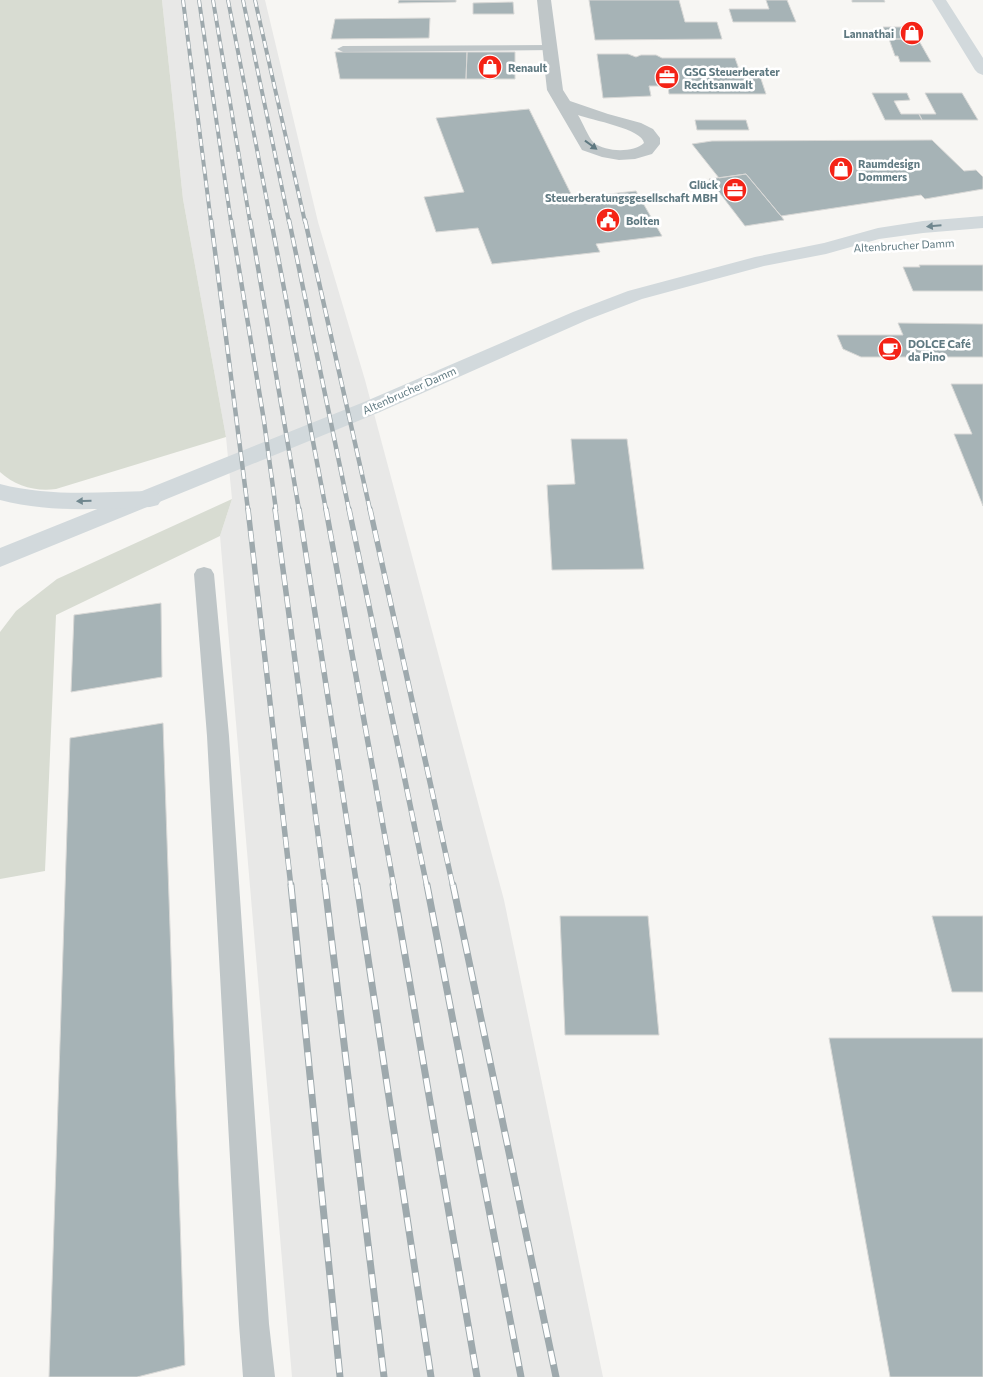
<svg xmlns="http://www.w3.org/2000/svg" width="983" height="1377" viewBox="0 0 983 1377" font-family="Commissioner,sans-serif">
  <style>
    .built { fill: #e8e8e7 }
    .green { fill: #d8dcd2 }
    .building { fill: #a6b3b6; stroke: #d8d8d6 }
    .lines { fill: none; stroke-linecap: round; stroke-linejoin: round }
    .lane { fill: #bfc6c8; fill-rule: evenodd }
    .street { fill: #bfc6c8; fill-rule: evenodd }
    .secondary { fill: #d2d9dc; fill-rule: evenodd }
    .highway { fill: #d2d9dc; fill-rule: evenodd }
    .rail-far3-casing { stroke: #9ea9ad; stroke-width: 4 }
    .rail-far2-casing { stroke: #9ea9ad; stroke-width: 4.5 }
    .rail-far1-casing { stroke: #9ea9ad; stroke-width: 5.5 }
    .rail-casing { stroke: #9ea9ad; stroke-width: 7 }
    .rail-far3 { stroke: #fff; stroke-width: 2.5; stroke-dasharray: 7; stroke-linecap: butt }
    .rail-far2 { stroke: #fff; stroke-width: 3; stroke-dasharray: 9; stroke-linecap: butt }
    .rail-far1 { stroke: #fff; stroke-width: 4; stroke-dasharray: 11; stroke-linecap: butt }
    .rail { stroke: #fff; stroke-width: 5; stroke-dasharray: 14; stroke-linecap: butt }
    .oneway { fill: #5f7981 }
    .oneway2 { fill: #70878f }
    .labels { text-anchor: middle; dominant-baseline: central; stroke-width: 5; stroke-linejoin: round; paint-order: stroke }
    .far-poi-label { font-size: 11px; font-weight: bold; fill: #5f7981; stroke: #fff; text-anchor: start }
    .far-street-label { font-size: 11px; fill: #5f7981; stroke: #fff }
  </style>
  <rect width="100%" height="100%" fill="#f7f6f3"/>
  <!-- built -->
  <path class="built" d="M162,0H265L318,222L365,380L504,900L603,1377H292L220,536L232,499L226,437L183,199Z"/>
  <!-- green -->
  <path class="green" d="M0,0H162L183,199L226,437L56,489C36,492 15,486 0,472Z
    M232,499L220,536L56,615L45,871L0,879V632L16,611L57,579Z"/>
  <!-- building -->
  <path class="building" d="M399,0H456V2L398,3Z
    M589,0H679L685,22H717L722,39L595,40Z
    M766,0H787L796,22H733L729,9H769Z
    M852,0H884L885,2H852Z
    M513,2L514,14H473V3Z
    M430,18L429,38L331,39L335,19Z
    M883,27H912L918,39H889Z
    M889,39H918L931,62H900L898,56H895Z
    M335,52H467L466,79H340Z
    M467,52H515V79H466Z
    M597,54H628L636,57L641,55H656L662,58H735L740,72L759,73L766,94H669L668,86H649L651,96L603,98Z
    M872,93H907L910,100L894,101L901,114H919L922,120H885Z
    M925,93H962L978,120H922L919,114H936Z
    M529,109L573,198L636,191L662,236L596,244L600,252L492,264L478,228L436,232L424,197L464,192L436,118Z
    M695,120H746L749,130H697Z
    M932,140L964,171L976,170L983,177V189L925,199L921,195L781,216L746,174L719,178L692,144L712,141Z
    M746,174L781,216L784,220L745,226L709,179Z
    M919,265H983V291H913L903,267H920Z
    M898,323L983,324V357H861L843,349L837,335H903Z
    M951,384H983V506L954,434H972Z
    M571,439H627L644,569L552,570L547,485L575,484Z
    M161,603L162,677L71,692L74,615Z
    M163,723L185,1365L137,1377H49L70,738Z
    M560,916H648L659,1035H565Z
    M932,916H983V992H952Z
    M829,1038H983V1377H890Z"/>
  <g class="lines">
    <!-- lane -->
    <path class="lane" d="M550,45L556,48L554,50L343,52L337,49L343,46Z
      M204,567L211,569L214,574L229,736L269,1324L275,1377H243L239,1324L207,736L194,574L197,569Z"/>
    <!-- street -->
    <path class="street" d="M537,0H551L563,90L570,101L608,114L641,123L653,129L660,138V144L652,154L635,159L619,160L602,157L582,150L547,90ZM578,115C591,120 643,129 644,143C633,153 606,152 594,143C588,137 583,123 578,115Z"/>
    <!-- secondary -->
    <path class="secondary" d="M932,0H946L983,58V75L978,73L975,70Z
      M983,216V228L923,233L879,239L826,254L764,266L642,299L587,320L380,412L0,567V548L364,402L573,312L628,291L755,257L824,243L878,228L923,221Z"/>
    <!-- highway -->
    <path class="highway" d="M0,484C50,497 99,492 150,491L158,493L162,499L158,505L150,507C99,509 50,513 0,500Z"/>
    <!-- rail-far3 casing -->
    <g class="rail-far3-casing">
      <path id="rail-far3" d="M183,0L211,222
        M199,0L231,222
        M213,0L250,222
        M228,0L271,222
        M243,0L289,222
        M255,0L305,222"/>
    </g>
    <!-- rail-far2 casing -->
    <g class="rail-far2-casing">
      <path id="rail-far2" d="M211,220L248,510
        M231,220L264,421L276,510
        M250,220L299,510
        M271,220L326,510
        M289,220L349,510
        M305,220L370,510"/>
    </g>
    <!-- rail-far1 casing -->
    <g class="rail-far1-casing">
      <path id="rail-far1" d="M248,509L291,887
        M275,509L325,887
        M299,509L357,887
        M326,509L394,887
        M349,509L427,887
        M370,509L453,887"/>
    </g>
    <!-- rail casing -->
    <g class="rail-casing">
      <path id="rail" d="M291,885L340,1377
        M325,885L384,1377
        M357,885L431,1377
        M393,885L477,1377
        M427,885L521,1377
        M453,885L556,1377"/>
    </g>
    <!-- rail-far3 -->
    <use href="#rail-far3" class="rail-far3"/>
    <!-- rail-far2 -->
    <use href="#rail-far2" class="rail-far2"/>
    <!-- rail-far1 -->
    <use href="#rail-far1" class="rail-far1"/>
    <!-- rail -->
    <use href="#rail" class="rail"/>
  </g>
  <!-- one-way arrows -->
  <defs><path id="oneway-solid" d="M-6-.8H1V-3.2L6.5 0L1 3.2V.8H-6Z" transform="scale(1.25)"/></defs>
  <use class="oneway" href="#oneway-solid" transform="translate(591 145) rotate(36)"/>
  <g class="oneway2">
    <use href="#oneway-solid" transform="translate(934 226) rotate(175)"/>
    <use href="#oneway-solid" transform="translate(84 501) rotate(178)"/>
  </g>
  <!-- icons -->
  <defs>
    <g id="shop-disc" transform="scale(1.25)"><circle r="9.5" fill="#f42316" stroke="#fff"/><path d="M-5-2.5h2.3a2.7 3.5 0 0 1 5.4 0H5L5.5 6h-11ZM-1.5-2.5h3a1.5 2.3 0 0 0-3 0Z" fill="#fff"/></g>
    <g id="office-disc" transform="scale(1.25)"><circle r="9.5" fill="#f42316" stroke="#fff"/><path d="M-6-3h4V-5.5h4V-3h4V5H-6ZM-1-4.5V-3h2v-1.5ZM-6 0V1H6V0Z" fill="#fff"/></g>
    <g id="civic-disc" transform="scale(1.25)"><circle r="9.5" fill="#f42316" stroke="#fff"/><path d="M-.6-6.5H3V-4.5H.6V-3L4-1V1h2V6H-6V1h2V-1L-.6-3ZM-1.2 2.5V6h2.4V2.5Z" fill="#fff"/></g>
    <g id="cafe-disc" transform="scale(1.25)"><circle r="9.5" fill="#f42316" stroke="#fff"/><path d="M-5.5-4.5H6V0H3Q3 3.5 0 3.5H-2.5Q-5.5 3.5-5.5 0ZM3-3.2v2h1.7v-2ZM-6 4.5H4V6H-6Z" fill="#fff"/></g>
  </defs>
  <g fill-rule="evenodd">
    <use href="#shop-disc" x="912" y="33"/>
    <use href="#shop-disc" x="490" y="67"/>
    <use href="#office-disc" x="667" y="77"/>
    <use href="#shop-disc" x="841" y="169"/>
    <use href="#office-disc" x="735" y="190"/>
    <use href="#civic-disc" x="608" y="220"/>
    <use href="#cafe-disc" x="890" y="349"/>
  </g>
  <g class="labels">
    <!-- far-poi labels -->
    <g class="far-poi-label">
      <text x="894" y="33" text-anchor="end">Lannathai</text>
      <text x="508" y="67">Renault</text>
      <text x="684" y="71">GSG Steuerberater<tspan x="684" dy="13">Rechtsanwalt</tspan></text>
      <text x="858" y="163">Raumdesign<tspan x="858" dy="13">Dommers</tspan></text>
      <text x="718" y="184" text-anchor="end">Glück<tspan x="718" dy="13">Steuerberatungsgesellschaft MBH</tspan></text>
      <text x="626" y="220">Bolten</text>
      <text x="908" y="343">DOLCE Café<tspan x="908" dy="13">da Pino</tspan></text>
    </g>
    <!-- far-street labels -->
    <g class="far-street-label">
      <text transform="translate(904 245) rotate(-3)">Altenbrucher Damm</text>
      <text transform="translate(409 390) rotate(-24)">Altenbrucher Damm</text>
    </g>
  </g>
</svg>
